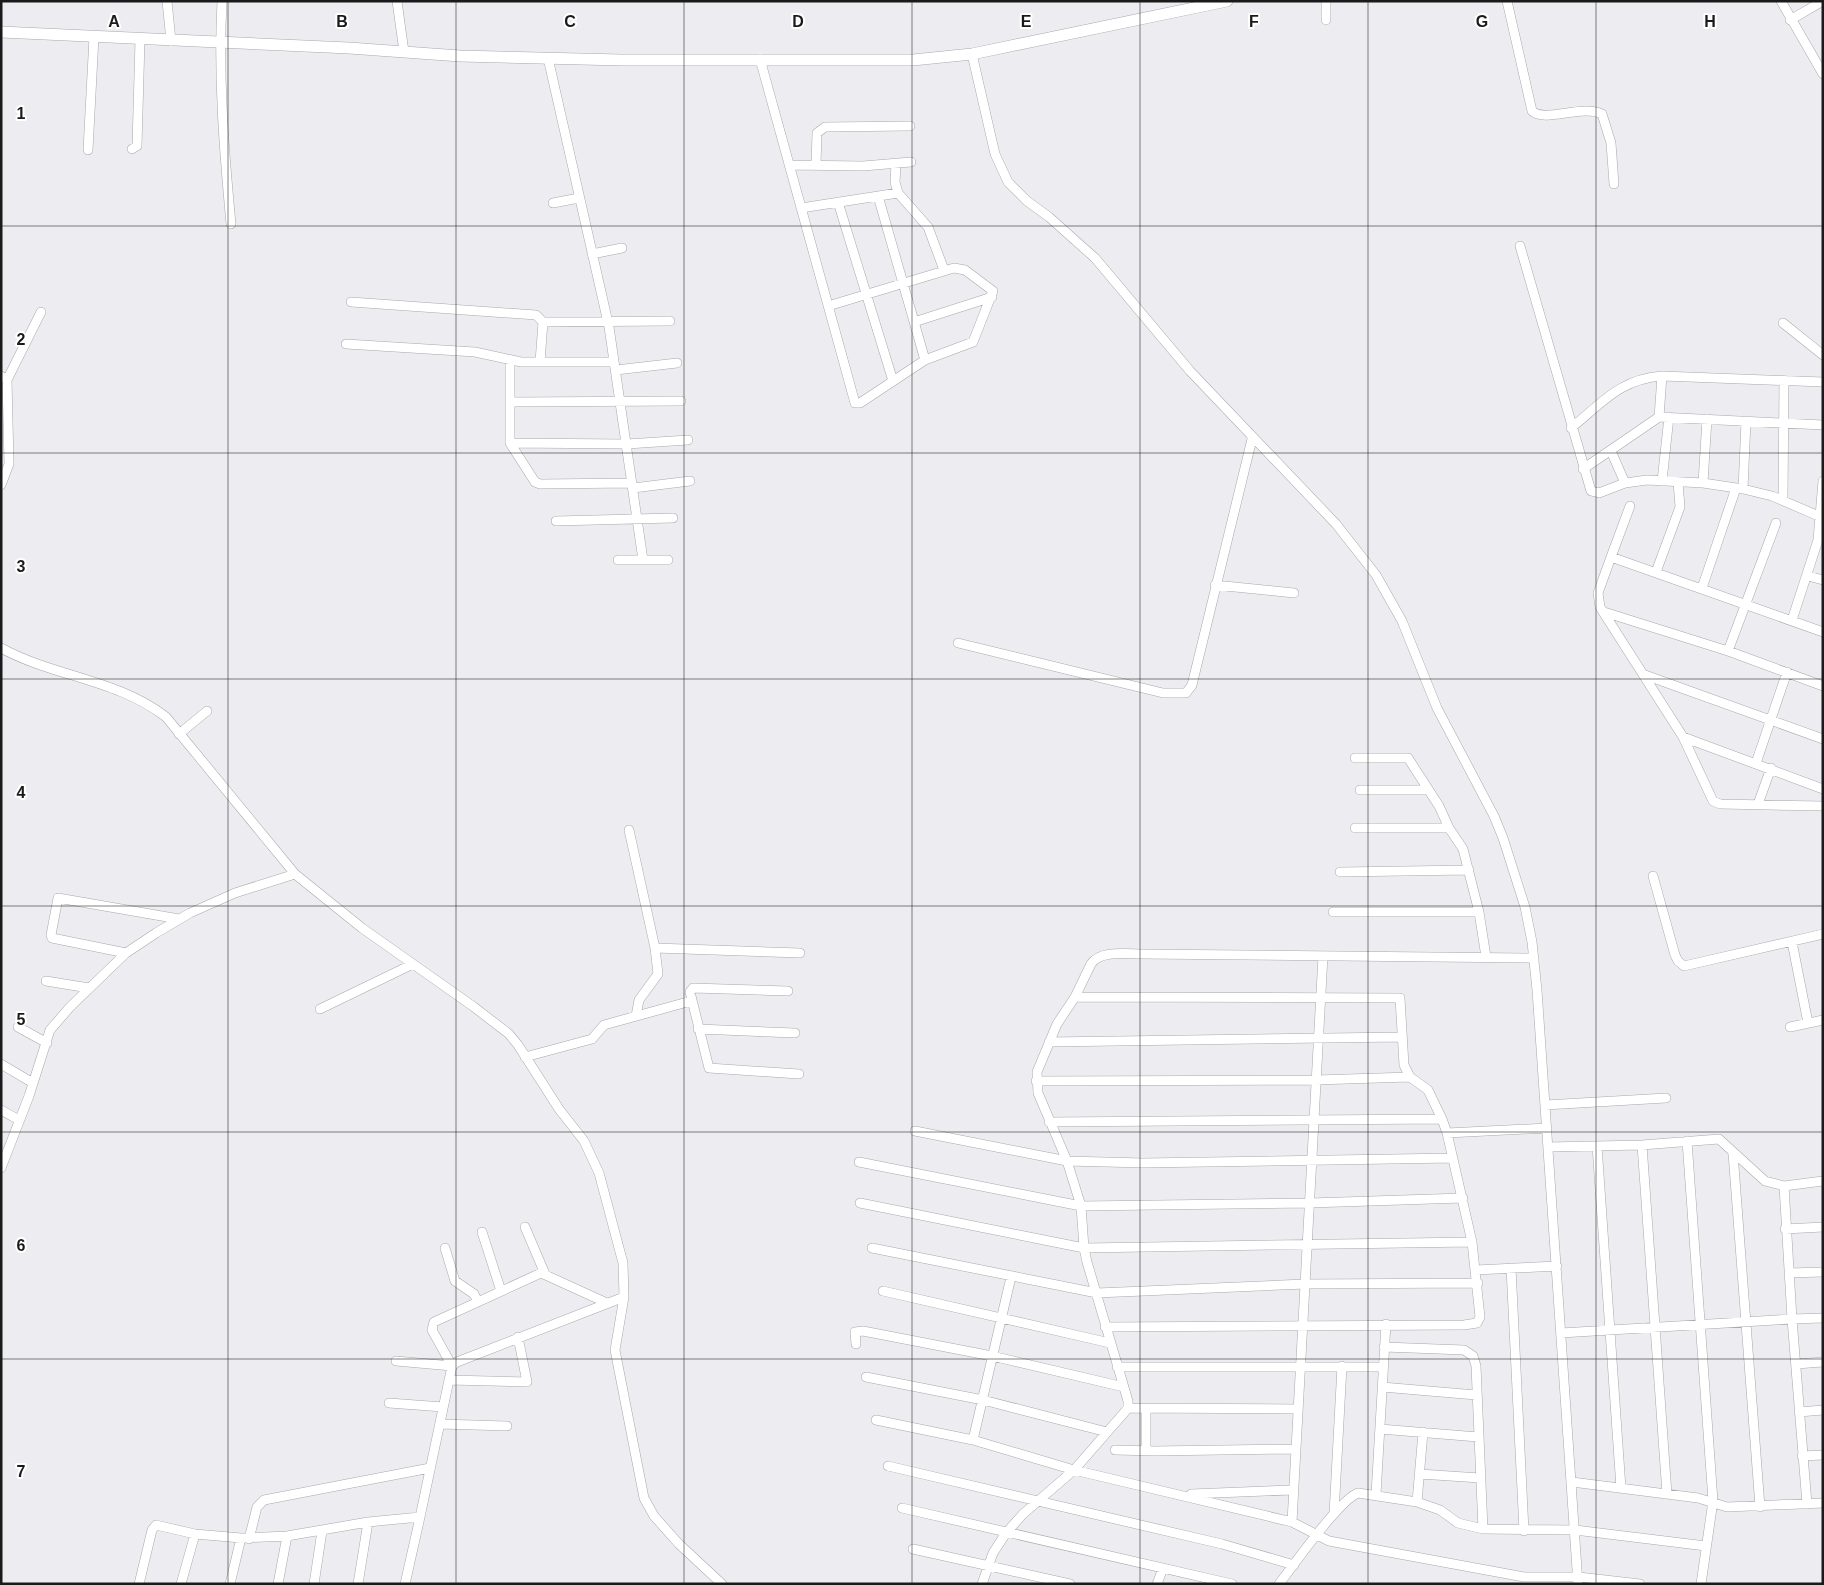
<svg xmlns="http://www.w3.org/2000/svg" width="1824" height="1585" viewBox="0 0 1824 1585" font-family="Helvetica,sans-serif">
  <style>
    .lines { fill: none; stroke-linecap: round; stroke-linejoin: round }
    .minor-casing { stroke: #a8a8ac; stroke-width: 10 }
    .tertiary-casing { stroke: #a8a8ac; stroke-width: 12 }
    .minor { stroke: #fff; stroke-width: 9 }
    .tertiary { stroke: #fff; stroke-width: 11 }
    .grid { fill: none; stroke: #1a1a1b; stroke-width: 1; stroke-opacity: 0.55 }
    .grid-label { font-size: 16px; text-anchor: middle; font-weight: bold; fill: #1a1a1b; stroke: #fff; stroke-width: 4; stroke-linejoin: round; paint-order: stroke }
  </style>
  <rect width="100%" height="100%" fill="#ededf1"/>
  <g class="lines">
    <!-- minor casing -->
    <g class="minor-casing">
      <path id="minor" d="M167,1L171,41
        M222,1C218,76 224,150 231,224
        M397,1L404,52
        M1326,1V20
        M1507,1L1532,111C1545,123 1583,104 1602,114L1611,143L1614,184
        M1781,1L1823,74
        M1790,20L1823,1
        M972,54L995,154L1008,182L1027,201L1049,217L1095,258L1190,371L1336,524L1376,575L1402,621L1437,708L1494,816L1503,838L1525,907L1532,942L1537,990L1578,1584
        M548,58L609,327L643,560
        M760,59L855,403H860L925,360L973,342L993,291L965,270L954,268L828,306
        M132,149L137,146L140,40
        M88,150L94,37
        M896,164L895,182L898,193
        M789,165L863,166L911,162
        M816,165L817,133L825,127L910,126
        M878,196L925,360
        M838,202L893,381
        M553,203L579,198
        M801,208L898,193L928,227L944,270
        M1520,246L1591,491L1599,493L1625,483L1647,480L1703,483L1743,489L1772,496L1821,517L1823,516
        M592,254L622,248
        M351,302L536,315L543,322L670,321
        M914,322L992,297
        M1783,323L1823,355
        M346,344L475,352L521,362H614
        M510,361V443L535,482L540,484L632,483
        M540,362L543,322
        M616,370L677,363
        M1,376L7,380L9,464L1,485
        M7,380L41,312
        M510,402L681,401
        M1659,417L1662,376L1823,382
        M1571,428C1602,403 1620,379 1662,376
        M510,443L627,444L688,440
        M1611,451L1625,483
        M1583,469L1659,417L1823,425
        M1662,481L1669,417
        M1703,483L1707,419
        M633,488L690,481
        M1743,489L1746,421
        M1783,500L1784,380
        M556,521L673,518
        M1611,557L1630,506
        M618,560H668
        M1656,572L1680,507L1678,482
        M1808,576L1823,580
        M1215,585L1294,593
        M1702,588L1736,488
        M1604,612L1728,651L1823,686
        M1792,620L1818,540L1823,481
        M1823,632L1611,557L1598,593L1600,607L1683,737L1713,801L1720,804L1823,806
        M958,643L1163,693H1186L1192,685L1252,439
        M1,648C54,677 117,679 166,717L295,874L362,928L474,1007L509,1034L518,1045L559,1109L584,1141L599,1173L623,1263L624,1297L615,1350L644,1498L654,1516L679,1544L722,1584
        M1728,651L1776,523
        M1645,675L1823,739
        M179,734L207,711
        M1683,737L1823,789
        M1355,758H1408L1439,806L1449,828L1463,849L1479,912L1486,957
        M1756,763L1787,672
        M1360,790H1427
        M1758,804L1771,768
        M1355,828H1449
        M629,830L655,948L658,974L639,1000L636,1016
        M1340,872L1469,870
        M1653,876L1675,955L1678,961L1684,966L1823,934
        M1333,912H1479
        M1792,942L1808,1023
        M655,948L800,953
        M126,953L52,938L51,935L58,898L179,919
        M46,981L89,988
        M788,991L693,988L690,992L709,1068L799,1074
        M1075,997L1400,998L1404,1065L1410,1077L1428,1090L1442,1119
        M320,1009L413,964
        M18,1027L47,1043
        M1790,1027L1823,1020
        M698,1029L795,1033
        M1049,1042L1402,1037
        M525,1057L592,1039L604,1025L691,1001
        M1,1064L33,1083
        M1036,1081L1316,1080L1410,1077
        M1545,1105L1666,1098
        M1,1110L19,1120
        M1049,1122L1442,1119L1447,1133L1472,1242L1480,1317L1477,1323L1464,1325L1105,1327
        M915,1131L1067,1161L1081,1206L1084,1248L1087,1262L1128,1401V1408L1123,1414L1074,1470L1023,1514L1006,1533L993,1553L982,1584
        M1447,1133L1547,1128
        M1687,1141L1713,1501L1701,1584
        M1642,1145L1667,1494
        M1597,1146L1621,1488
        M1548,1147L1642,1145L1719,1139L1765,1181L1784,1186L1823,1181
        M1733,1153L1760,1507
        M1453,1158L1143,1163L1067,1161L1038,1093L1037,1072L1057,1024L1075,997L1091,964C1100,950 1127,954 1142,954L1534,958
        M859,1162L1081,1206L1310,1203L1463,1198
        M1,1168L29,1096L50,1030L70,1007L126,953L156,933L190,913L235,893L295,874
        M1784,1186L1792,1319L1823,1318
        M860,1203L1084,1248L1472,1242
        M525,1227L545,1274
        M1785,1229L1823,1227
        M482,1232L501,1291
        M445,1248L455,1281L474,1294L478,1302
        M872,1248L1097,1293L1305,1284L1478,1283
        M1511,1268L1524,1531
        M1476,1270L1557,1266
        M1789,1273L1823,1272
        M883,1291L1110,1343
        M1561,1333L1792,1319L1807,1504
        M856,1344L855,1332L863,1331L992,1356L1124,1387
        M1384,1347L1464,1350L1473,1356L1476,1366L1483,1529
        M396,1361L452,1366L432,1330L434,1322L541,1273L607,1303
        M1796,1364L1823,1362
        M1117,1367H1383
        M866,1377L983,1400L1107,1432
        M449,1380L527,1382L518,1337
        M1382,1387L1476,1395
        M389,1403L443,1407
        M1128,1408L1297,1409
        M1799,1412L1823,1410
        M876,1420L973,1440L1074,1470L1292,1522L1329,1541L1524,1577H1579L1640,1584
        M440,1424L507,1426
        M1380,1429L1478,1437
        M973,1440L1011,1277
        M1115,1450L1154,1451L1295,1449
        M1146,1451V1408
        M1802,1456L1823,1455
        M888,1466L1222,1544L1294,1565
        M1420,1474L1480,1478
        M1572,1482L1698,1498L1727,1507L1823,1503
        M1191,1494L1292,1490
        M1376,1494L1386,1324
        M1417,1502L1423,1432
        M902,1508L1232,1584
        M1334,1514L1342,1366
        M1292,1522L1323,956
        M249,1539L257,1507L264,1500L430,1468
        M913,1549L1070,1584
        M139,1584L152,1530L156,1525L195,1534L241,1538L287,1536
        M181,1584L195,1534
        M230,1584L241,1538
        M278,1584L287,1536L368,1522L420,1517L452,1366L457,1362L624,1297
        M314,1584L322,1531
        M358,1584L368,1522
        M405,1584L420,1517
        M1157,1584L1163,1568
        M1279,1584C1294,1565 1339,1500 1358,1493L1417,1502L1440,1510L1458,1523L1483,1529L1575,1530L1706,1546"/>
    </g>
    <!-- tertiary casing -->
    <g class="tertiary-casing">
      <path id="tertiary" d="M1,32L349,48L460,56L622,60H913L972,54L1227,1"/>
    </g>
    <!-- minor -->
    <use href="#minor" class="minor"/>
    <!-- tertiary -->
    <use href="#tertiary" class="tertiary"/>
  </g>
  <!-- grid -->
  <path class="grid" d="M228,1V1584M456,1V1584M684,1V1584M912,1V1584M1140,1V1584M1368,1V1584M1596,1V1584M1,226H1823M1,453H1823M1,679H1823M1,906H1823M1,1132H1823M1,1359H1823"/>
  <g class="grid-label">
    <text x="114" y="27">A</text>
    <text x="342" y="27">B</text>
    <text x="570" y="27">C</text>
    <text x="798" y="27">D</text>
    <text x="1026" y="27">E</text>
    <text x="1254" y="27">F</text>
    <text x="1482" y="27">G</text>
    <text x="1710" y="27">H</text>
    <text x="21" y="119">1</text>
    <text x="21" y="345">2</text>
    <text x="21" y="572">3</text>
    <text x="21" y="798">4</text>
    <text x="21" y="1025">5</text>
    <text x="21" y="1251">6</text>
    <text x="21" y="1477">7</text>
  </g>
  <!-- border -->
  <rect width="1824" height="1585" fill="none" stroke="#1a1a1b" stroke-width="5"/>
</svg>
